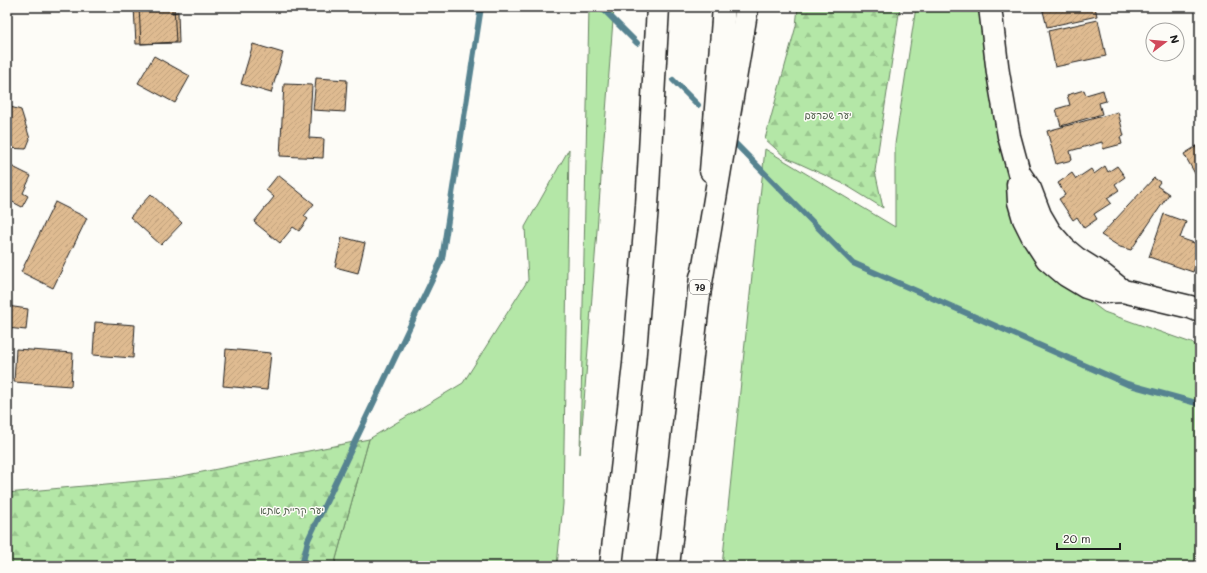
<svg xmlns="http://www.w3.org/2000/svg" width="1207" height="573" viewBox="0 0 1207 573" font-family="Mali,'Playpen Sans Hebrew',sans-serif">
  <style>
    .green { fill: #b4e7a7; stroke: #688262 }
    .forest { fill: url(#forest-firs); stroke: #688262 }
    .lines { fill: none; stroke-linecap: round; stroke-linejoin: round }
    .stream { stroke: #578390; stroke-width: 6 }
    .building { fill: url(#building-hatch); stroke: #1c1c1c }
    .tertiary-casing { stroke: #1c1c1c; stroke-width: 25 }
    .trunk-casing { stroke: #1c1c1c; stroke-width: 25 }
    .motorway-casing { stroke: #1c1c1c; stroke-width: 25 }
    .tertiary { stroke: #fdfcf7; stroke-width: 22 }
    .trunk { stroke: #fdfcf7; stroke-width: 22 }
    .motorway { stroke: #fdfcf7; stroke-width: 22 }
    .labels { text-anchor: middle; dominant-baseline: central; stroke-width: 3; stroke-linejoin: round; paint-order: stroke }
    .shield { fill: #fdfcf7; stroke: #605f5e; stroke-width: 1 }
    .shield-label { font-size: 9px; font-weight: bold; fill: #1c1c1c }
    .park-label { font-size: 10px; fill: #4a5946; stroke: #fdfcf7 }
  </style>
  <defs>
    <pattern id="forest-firs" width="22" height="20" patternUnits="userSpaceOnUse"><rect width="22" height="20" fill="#b4e7a7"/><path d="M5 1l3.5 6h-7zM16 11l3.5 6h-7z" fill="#9ac68f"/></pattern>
    <pattern id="building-hatch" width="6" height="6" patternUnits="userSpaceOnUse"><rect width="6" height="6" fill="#dfbb91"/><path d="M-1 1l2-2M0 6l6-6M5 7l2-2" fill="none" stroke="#bfa07c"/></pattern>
  </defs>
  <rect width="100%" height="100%" fill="#fdfcf7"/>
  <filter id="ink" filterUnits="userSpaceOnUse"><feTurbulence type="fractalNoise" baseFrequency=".025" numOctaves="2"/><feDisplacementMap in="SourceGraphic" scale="8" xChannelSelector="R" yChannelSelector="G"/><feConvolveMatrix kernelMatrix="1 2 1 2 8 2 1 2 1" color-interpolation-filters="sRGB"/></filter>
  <g filter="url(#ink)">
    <!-- green -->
    <path class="green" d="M589,7H614L580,454Z
      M916,7H978L994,109L1033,259L1104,312L1200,346V566H722L765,149L895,227V144Z
      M569,149L563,504L557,566H334L369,439L463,383L528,280L525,227Z"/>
    <!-- forest -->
    <path class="forest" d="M798,7H900L875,171L883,208L844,184L785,157L765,139L796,26Z
      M369,439L334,566H7V493L172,478Z"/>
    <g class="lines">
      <!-- stream -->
      <path class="stream" d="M601,7L637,43
        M673,80L698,105
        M732,140L853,263L1127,384L1200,404
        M302,566L308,540L442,259L481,7"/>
    </g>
    <!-- building -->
    <path class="building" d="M134,7H172V13L178,12L179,43L136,44Z
      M139,7H174L176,42L141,44Z
      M1042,7H1095L1097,16L1047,27Z
      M1098,20L1106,56L1055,67L1048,31Z
      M253,44L283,53L271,93L241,84Z
      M154,56L190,76L175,103L138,83Z
      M316,78L347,80L345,112L313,110Z
      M284,84L312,85L309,138L324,139L323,158L280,156Z
      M1084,90L1086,95L1103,90L1106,101L1099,103L1102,114L1061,126L1056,109L1070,105L1067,95Z
      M7,106L21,110L30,139L26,149L7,148Z
      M1118,112L1124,136L1120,137L1122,144L1103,149L1102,142L1070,151L1072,160L1056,164L1047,131Z
      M1200,144V178L1198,179L1184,154Z
      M11,166L31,176L23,193L28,196L22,207L7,199V194L10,189L7,187V174Z
      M1105,166L1108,172L1117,166L1125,177L1115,184L1119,190L1107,198L1111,203L1094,214L1097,219L1084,228L1077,217L1073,220L1059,199L1065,195L1058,183L1072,173L1076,179L1091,169L1094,174Z
      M278,175L314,204L304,216L308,219L299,231L293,227L280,243L254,222L274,197L266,190Z
      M1154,178L1160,182L1157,186L1169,194L1131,250L1120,247L1101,235Z
      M151,194L182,223L161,245L130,217Z
      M55,202L87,218L53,288L21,272Z
      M1164,214L1186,222L1180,238L1200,245V251L1193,272L1149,257Z
      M342,237L365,243L358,273L335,267Z
      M7,306L28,309L26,330L7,328Z
      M95,322L135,325L133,358L93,355Z
      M16,349L73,353L71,386L14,382Z
      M226,349L271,353L267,390L223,386Z"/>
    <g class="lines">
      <!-- tertiary casing -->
      <g class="tertiary-casing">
        <path id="tertiary" d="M990,7L998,73L1009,136L1019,173L1030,189L1040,215L1050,232L1064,248L1076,258L1103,275L1123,291
          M1018,184L1019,202L1024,219L1034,239L1047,259L1066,275L1086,287L1101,292L1123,291L1190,307L1200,311"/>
      </g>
      <!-- trunk casing -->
      <g class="trunk-casing">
        <path id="trunk" d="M711,171L724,7
          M611,566L634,364L647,206L658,7
          M668,566L701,277"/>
      </g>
      <!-- motorway casing -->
      <g class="motorway-casing">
        <path id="motorway" d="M699,295L747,7"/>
      </g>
      <!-- tertiary -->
      <use href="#tertiary" class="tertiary"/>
      <!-- trunk -->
      <use href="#trunk" class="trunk"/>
      <!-- motorway -->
      <use href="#motorway" class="motorway"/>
    </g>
  </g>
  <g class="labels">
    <!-- shield labels -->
    <rect class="shield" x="690" y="280" width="20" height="14" rx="3"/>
    <g class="shield-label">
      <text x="700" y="287">79</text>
    </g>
    <!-- park labels -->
    <g class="park-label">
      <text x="828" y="115">יער שפרעם</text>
      <text x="292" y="510">יער קריית אתא</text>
    </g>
  </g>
  <!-- margin -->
  <rect width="1207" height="573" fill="none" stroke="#fdfcf7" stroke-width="24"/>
  <rect x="12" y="12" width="1183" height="549" fill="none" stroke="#1c1c1c" stroke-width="1.5" filter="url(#ink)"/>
  <!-- north arrow -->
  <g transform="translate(1165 42) rotate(74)"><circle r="19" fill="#fdfcf7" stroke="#a3a29f"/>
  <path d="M0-3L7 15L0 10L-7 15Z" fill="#d1495b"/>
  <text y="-6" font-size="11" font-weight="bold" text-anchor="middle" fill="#1c1c1c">N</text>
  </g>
  <!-- scale -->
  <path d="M1057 543v6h63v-6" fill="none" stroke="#1c1c1c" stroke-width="2"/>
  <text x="1063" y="543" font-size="12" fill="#1c1c1c" stroke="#fdfcf7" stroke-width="3" paint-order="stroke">20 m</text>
</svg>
